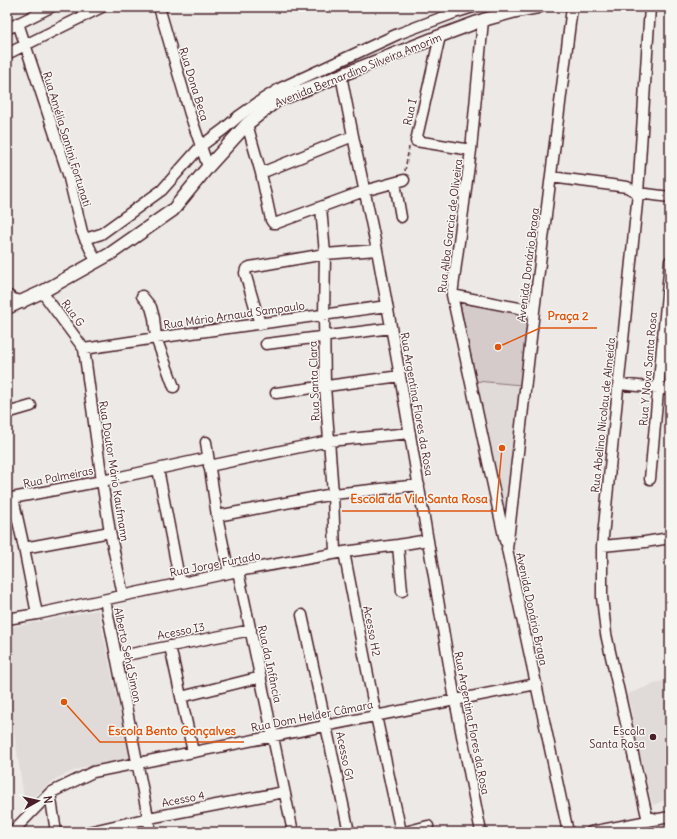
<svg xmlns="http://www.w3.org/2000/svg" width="677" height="839" viewBox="0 0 677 839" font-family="Delius,sans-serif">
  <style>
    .built { fill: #e0dad8 }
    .green { fill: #d4cbca; stroke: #8f757a }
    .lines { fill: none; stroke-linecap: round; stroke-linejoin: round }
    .minor-casing { stroke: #4a1f2b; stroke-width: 13 }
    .major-casing { stroke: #4a1f2b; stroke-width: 15 }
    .path { stroke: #4a1f2b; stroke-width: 1.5; stroke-dasharray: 4 3; stroke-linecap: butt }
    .minor { stroke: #f6f6f2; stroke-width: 10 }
    .major { stroke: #f6f6f2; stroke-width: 12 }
    .poi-dot { fill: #4a1f2b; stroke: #f6f6f2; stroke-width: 1.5 }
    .labels { text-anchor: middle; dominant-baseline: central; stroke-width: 3; stroke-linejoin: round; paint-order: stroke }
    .street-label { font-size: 11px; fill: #4a1f2b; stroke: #f6f6f2 }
    .poi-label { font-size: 11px; fill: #4a1f2b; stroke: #f6f6f2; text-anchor: end }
    .leader { fill: none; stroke: #e0560e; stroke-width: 1.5 }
    .callout-dot { fill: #e0560e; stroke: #f6f6f2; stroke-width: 1.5 }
    .callout-label { font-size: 12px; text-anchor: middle; font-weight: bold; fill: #e0560e; stroke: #f6f6f2; stroke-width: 3; stroke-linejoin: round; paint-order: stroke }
  </style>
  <rect width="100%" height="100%" fill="#ece9e6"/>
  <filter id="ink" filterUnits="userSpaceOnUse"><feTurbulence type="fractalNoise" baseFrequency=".025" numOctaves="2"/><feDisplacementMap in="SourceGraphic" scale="8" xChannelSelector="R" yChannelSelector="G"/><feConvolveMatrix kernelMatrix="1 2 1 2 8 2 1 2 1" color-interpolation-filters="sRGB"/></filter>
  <g filter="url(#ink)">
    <!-- built -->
    <path class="built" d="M476,381L522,385L505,510Z
      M98,610L121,718L131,758L83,767L57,778L25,804L7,686V628Z
      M670,678V798L653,805L645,780L628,694Z"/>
    <!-- green -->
    <path class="green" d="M460,303L530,314L522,385L476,381Z"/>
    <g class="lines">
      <!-- minor casing -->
      <g class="minor-casing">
        <path id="minor" d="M159,7L190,114L208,167
          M650,7L638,193L602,546V597L606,634L648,821L670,817
          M483,20L471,150L452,295L505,541
          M18,23L68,174L82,232L96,261
          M7,29L51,7
          M440,36L416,141L471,150
          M7,54L102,7
          M341,75L353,136L377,250L400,376L455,700L481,832
          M247,124L261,173L271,220L273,223H277L364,191L404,180
          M261,173L353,136
          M551,177L627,187L638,193L670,197
          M395,183L401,217
          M321,207L325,254L324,316L325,386L333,494L335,553
          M85,239L101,234L162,190L201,146L224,129L239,116L263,99L281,88L398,34L454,13L473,7
          M42,292L84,349L102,481L110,532L123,595
          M452,295L534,311
          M142,296L151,307L154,318L156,338L174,387
          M260,324L245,273L246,269L250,267L325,254L377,250
          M266,344L391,328
          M84,349L156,338L387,306
          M619,384L658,388L670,390
          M276,393L400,376
          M7,413L31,406
          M206,442L217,516L229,573
          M209,466L329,441L410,433
          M158,469L180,583
          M650,479L670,261
          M13,498L24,548L37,614
          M7,499L102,481L208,458
          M217,516L333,494L419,485
          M398,545L402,591
          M602,546L645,542L670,538
          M24,548L110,532
          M344,552L376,716L401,832
          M238,571L293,832
          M105,600L151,832
          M302,615L349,832
          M7,619L37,614L238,571L344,552L398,545L428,540
          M170,646L193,752
          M116,657L251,630
          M181,697L261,677
          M50,793L56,832
          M13,832L18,826L50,793L93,772L536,684
          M88,832L149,818L284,792
          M405,832L428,826
          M568,832L507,549L534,311L572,7
          M591,832L648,821L653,818"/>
      </g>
      <!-- major casing -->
      <g class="major-casing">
        <path id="major" d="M7,296L13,300L22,302
          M7,308L42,292L110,254L173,210L208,167L247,124L276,101L440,36L483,20L516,11L538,7"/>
      </g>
      <!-- path -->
      <path class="path" d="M405,171L409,147"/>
      <!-- minor -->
      <use href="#minor" class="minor"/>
      <!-- major -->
      <use href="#major" class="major"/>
    </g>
  </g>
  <!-- markers -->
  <circle class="poi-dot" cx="653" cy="737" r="4"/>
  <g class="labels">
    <!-- street labels -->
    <g class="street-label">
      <text transform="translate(358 70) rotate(-22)">Avenida Bernardino Silveira Amorim</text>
      <text transform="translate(194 84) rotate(73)">Rua Dona Beca</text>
      <text transform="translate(410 112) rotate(-77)">Rua I</text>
      <text transform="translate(67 139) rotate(73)">Rua Amélia Santini Fortunati</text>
      <text transform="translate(450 226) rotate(-83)">Rua Alba Garcia de Oliveira</text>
      <text transform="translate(528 265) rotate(-83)">Avenida Donário Braga</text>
      <text transform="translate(73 313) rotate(54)">Rua G</text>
      <text transform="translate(234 315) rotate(-8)">Rua Mário Arnaud Sampaulo</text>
      <text transform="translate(648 369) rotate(-85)">Rua Y Nova Santa Rosa</text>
      <text transform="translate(314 381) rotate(-92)">Rua Santa Clara</text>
      <text transform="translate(417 404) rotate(80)">Rua Argentina Flores da Rosa</text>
      <text transform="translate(603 415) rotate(-84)">Rua Abelino Nicolau de Almeida</text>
      <text transform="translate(114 471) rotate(81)">Rua Doutor Mário Kaufmann</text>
      <text transform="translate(58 477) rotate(-11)">Rua Palmeiras</text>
      <text transform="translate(215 564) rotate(-11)">Rua Jorge Furtado</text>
      <text transform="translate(532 609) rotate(78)">Avenida Donário Braga</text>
      <text transform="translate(181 631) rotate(-11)">Acesso I3</text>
      <text transform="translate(372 631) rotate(79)">Acesso H2</text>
      <text transform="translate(128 655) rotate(78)">Alberto Sehd Simon</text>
      <text transform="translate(270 664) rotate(78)">Rua da Infância</text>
      <text transform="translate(312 716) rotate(-11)">Rua Dom Helder Câmara</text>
      <text transform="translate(472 723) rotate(79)">Rua Argentina Flores da Rosa</text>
      <text transform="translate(345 756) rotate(78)">Acesso G1</text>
      <text transform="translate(183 799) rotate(-11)">Acesso 4</text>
    </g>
    <!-- poi labels -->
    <g class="poi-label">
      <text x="645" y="731">Escola<tspan x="645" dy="13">Santa Rosa</tspan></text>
    </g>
  </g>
  <!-- callouts -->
  <path class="leader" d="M498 347L540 328H597M502 448L496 511H342M64 702L100 742H244"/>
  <g class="callout-dot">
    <circle cx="498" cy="347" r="4"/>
    <circle cx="502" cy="448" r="4"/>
    <circle cx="64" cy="702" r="4"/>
  </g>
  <g class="callout-label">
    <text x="568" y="320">Praça 2</text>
    <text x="419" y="503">Escola da Vila Santa Rosa</text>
    <text x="172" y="735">Escola Bento Gonçalves</text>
  </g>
  <!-- margin -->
  <rect width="677" height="839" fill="none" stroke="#f6f6f2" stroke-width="24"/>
  <rect x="12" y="12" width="653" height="815" fill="none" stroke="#4a1f2b" stroke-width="1.5" filter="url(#ink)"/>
  <!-- north arrow -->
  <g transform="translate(38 801) rotate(82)" stroke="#f6f6f2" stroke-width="3" paint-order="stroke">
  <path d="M0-3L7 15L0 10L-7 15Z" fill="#4a1f2b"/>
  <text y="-6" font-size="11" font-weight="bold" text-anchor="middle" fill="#4a1f2b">N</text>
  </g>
</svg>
